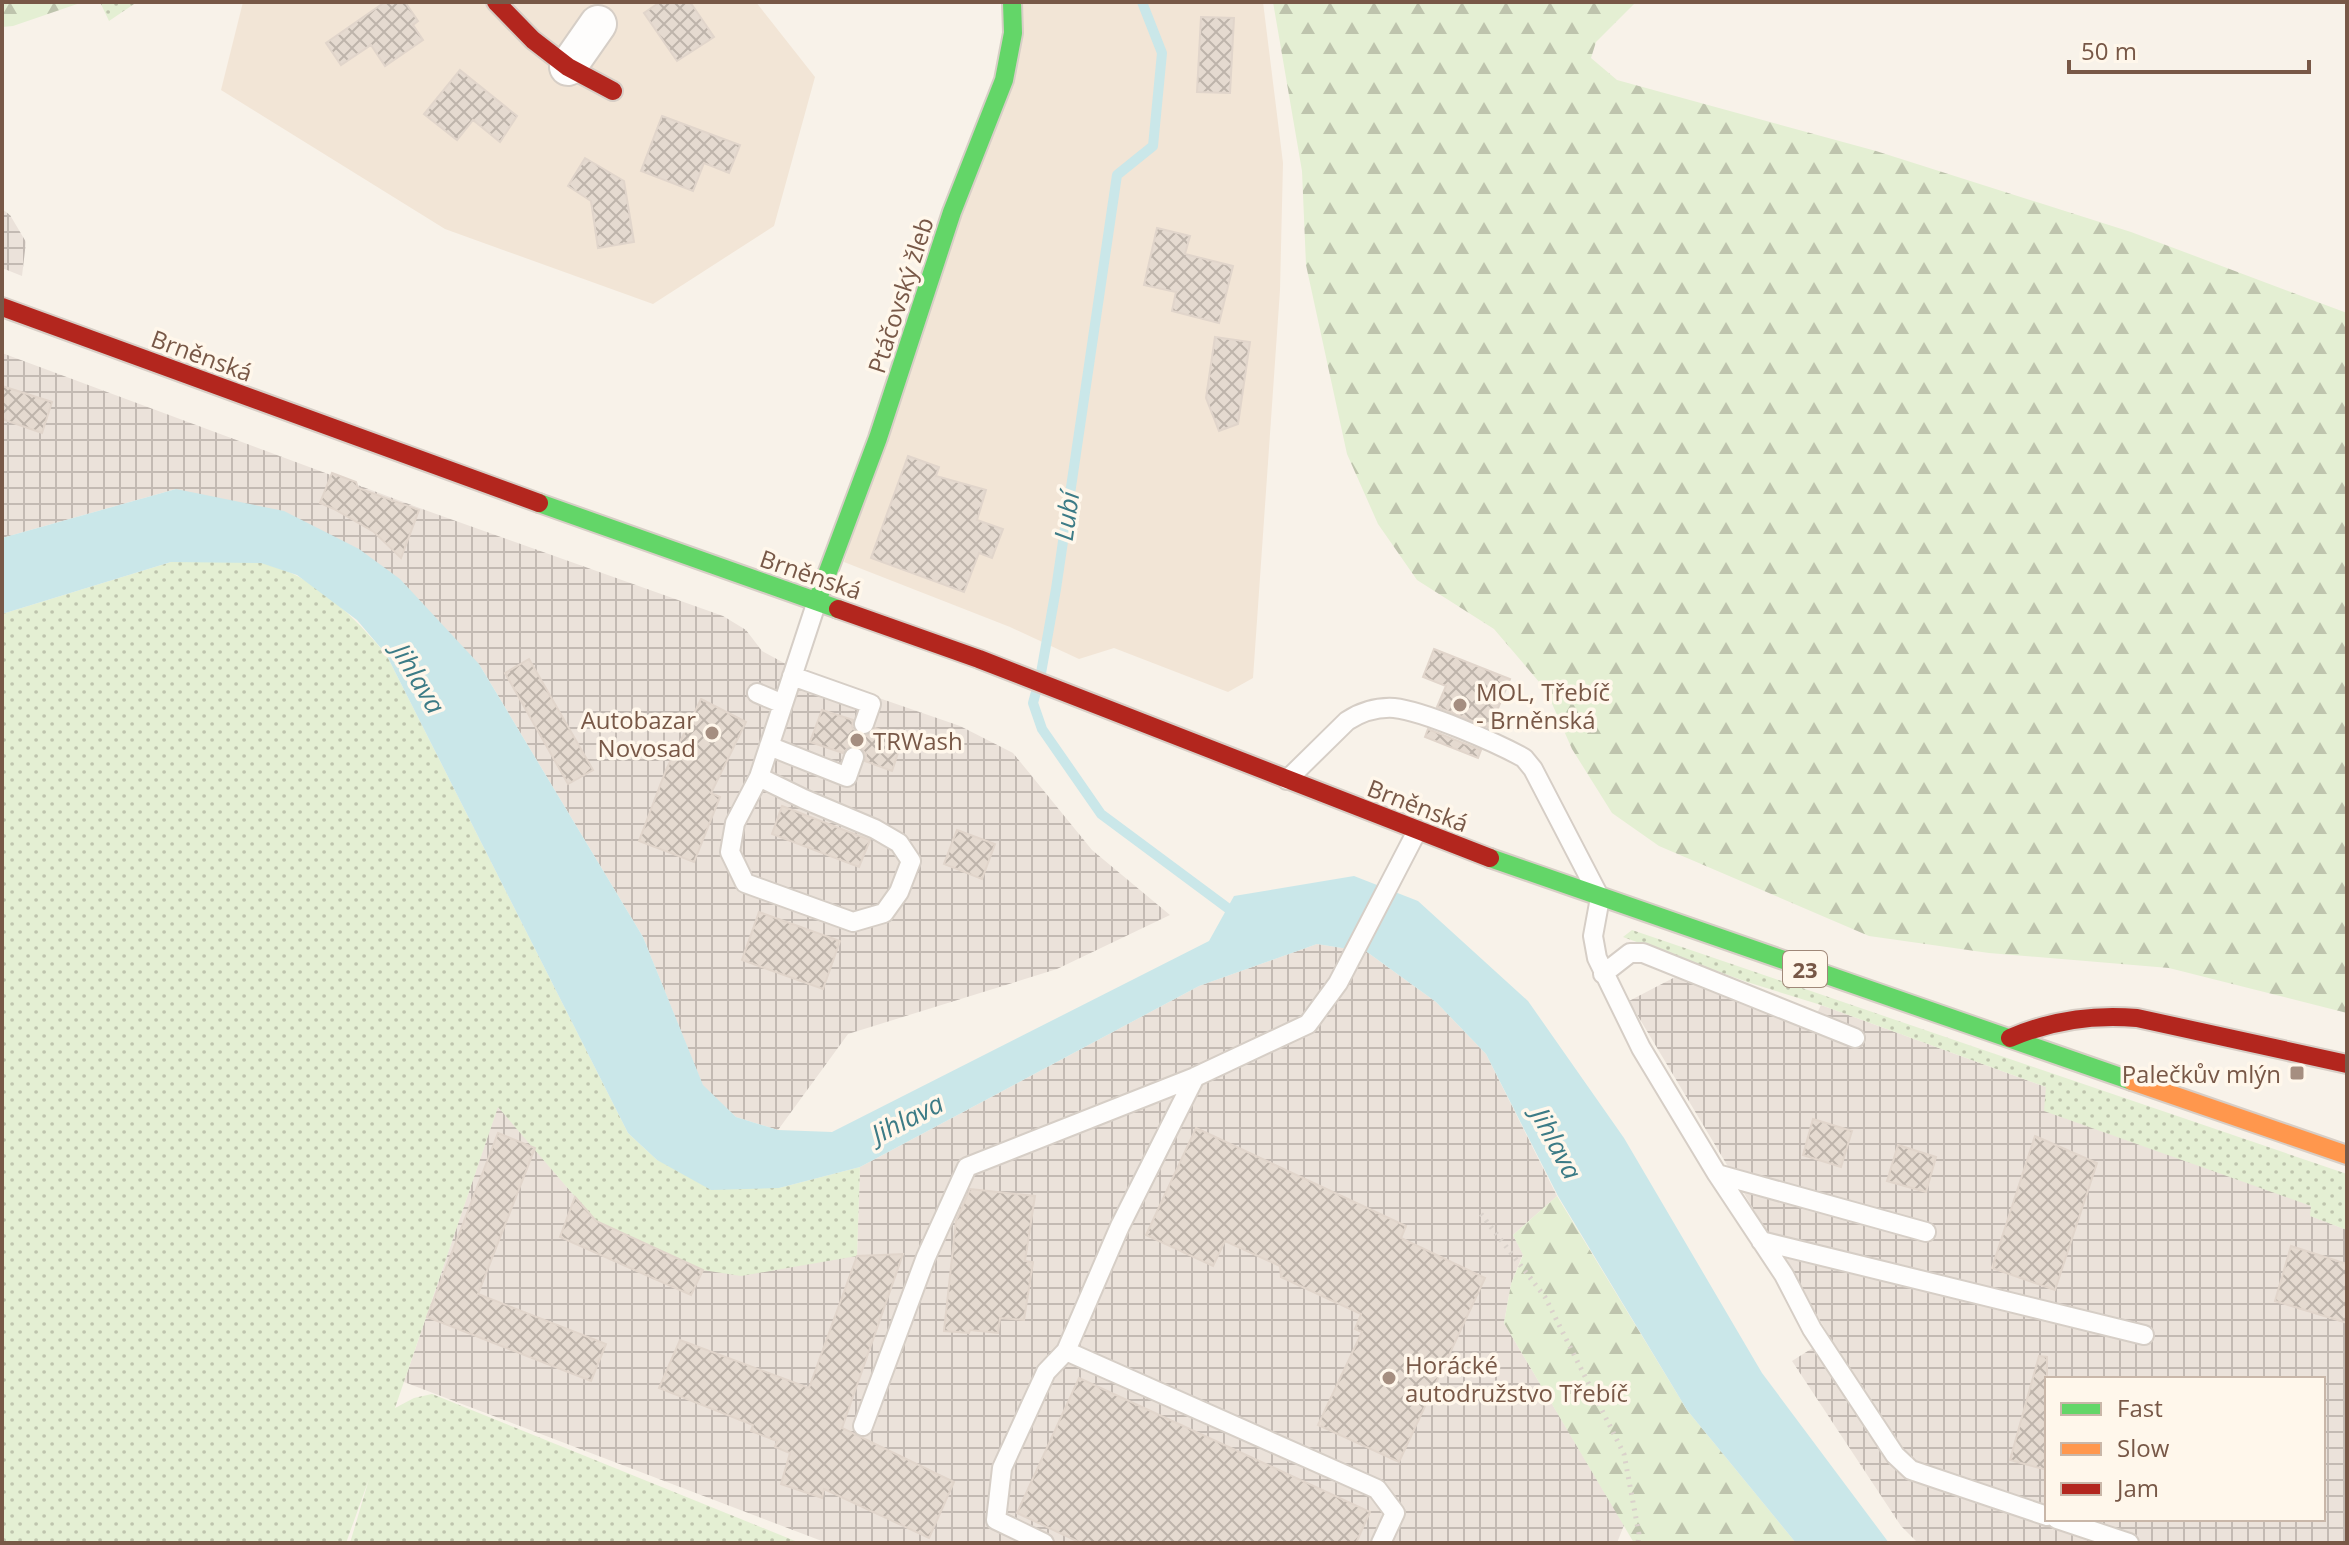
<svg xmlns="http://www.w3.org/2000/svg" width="2349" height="1545" viewBox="0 0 2349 1545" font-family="'Open Sans',sans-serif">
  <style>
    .residential { fill: #f2e5d6 }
    .industrial { fill: url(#industrial-grid); fill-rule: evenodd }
    .grass { fill: url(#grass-dots) }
    .forest { fill: url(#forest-firs) }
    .water { fill: #cae7e9 }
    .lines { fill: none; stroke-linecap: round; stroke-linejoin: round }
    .stream { stroke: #cae7e9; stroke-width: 10 }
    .building { fill: url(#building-cross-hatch); stroke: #e1d5cb; stroke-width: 2 }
    .lane-casing { stroke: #d6cec6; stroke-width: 22 }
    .street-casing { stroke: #d6cec6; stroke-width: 40 }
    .fast-casing { stroke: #d7cec6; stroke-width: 22 }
    .slow-casing { stroke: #d7cec6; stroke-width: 22 }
    .jam-casing { stroke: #d7cec6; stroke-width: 22 }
    .path { stroke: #dad2cb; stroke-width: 5; stroke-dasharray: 2 6; stroke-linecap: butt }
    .lane { stroke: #fefdfc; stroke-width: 18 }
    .street { stroke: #fefdfc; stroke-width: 36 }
    .fast { stroke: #63d668; stroke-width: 18 }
    .slow { stroke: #ff974d; stroke-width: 18 }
    .jam { stroke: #b3261e; stroke-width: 18 }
    .poi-dot { fill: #a58e80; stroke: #fff7eb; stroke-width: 3 }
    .labels { text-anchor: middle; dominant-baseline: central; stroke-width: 7; stroke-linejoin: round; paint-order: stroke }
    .shield { fill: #fff7eb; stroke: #a08878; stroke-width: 2 }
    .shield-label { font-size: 22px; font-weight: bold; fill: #785847 }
    .street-label { font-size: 24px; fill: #785847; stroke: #fff7eb }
    .poi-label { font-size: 24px; fill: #785847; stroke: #fff7eb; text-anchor: start }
    .water-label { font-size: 26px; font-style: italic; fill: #3c7b86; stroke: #fff7eb }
  </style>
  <defs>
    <pattern id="industrial-grid" width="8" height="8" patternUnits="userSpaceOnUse" patternTransform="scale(2)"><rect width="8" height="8" fill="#ebe2da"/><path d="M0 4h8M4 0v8" fill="none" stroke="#c3bab3"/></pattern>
    <pattern id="grass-dots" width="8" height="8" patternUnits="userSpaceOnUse" patternTransform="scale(2)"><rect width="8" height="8" fill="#e4efd3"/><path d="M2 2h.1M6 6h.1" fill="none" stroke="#bec4ad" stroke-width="1.8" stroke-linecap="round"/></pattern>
    <pattern id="forest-firs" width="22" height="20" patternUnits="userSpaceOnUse" patternTransform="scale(2)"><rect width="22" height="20" fill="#e4efd3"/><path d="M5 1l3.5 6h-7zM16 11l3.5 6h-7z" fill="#bec4ad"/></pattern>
    <pattern id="building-cross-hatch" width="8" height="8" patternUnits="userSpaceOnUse" patternTransform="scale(2)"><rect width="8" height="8" fill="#e5dad0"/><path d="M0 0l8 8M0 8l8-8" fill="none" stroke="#beb4ab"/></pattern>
  </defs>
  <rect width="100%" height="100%" fill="#f8f2e9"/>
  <!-- residential -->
  <path class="residential" d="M243,2H756L815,77L774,226L653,304L445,229L221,90Z
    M1023,2H1263L1283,163L1280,290L1253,678L1228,692L1114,648L1079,659L1010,627L844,562Z"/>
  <!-- industrial -->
  <path class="industrial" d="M2,209L10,215L26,242L22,276L2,268Z
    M2,353L425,510L723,616L746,630L762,651L795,669L960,726L1013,753L1092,850L1170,915L1057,969L848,1034L778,1130L736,1117L703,1086L643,937L479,664L176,489L2,538Z
    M1317,944L1367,952L1436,1002L1486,1054L1557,1196L1513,1235L1523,1254L1511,1284L1504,1323L1624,1525L1617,1543H827L404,1382L498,1106L596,1221L857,1256L860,1167L1199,986Z
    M1679,975L1809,1030L1821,1005L2046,1087L2311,1206V1216L2347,1230V1543H1918L1901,1526L1792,1361L1830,1337L1629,1001ZM2047,1379H2323V1519H2047Z"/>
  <!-- grass -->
  <path class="grass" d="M100,2H137L109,21Z
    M171,562C195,562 242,558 264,563C313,575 354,617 386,654L628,1133L657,1160L779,1188L860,1167L857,1256L741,1276L703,1270L596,1221L498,1107L395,1408L414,1398L432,1394L800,1543H350L369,1479L346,1543H2V614Z
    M1632,930L2347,1174V1230L2310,1216L2311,1206L2044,1111L2046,1087L1821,1005L1747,982L1623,937Z"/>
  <!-- forest -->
  <path class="forest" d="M2,2H83L13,26L2,27Z
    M1273,2H1636L1596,42L1591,58L1617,80L1876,151L2131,232L2347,313V1013L2169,968L1989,953L1869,936L1659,846L1612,813L1572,749L1546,690L1494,629L1417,580L1378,524L1347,454L1306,265L1302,171Z
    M1557,1196L1687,1410L1796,1543H1634L1504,1323L1511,1284L1523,1255L1513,1235Z"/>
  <!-- water -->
  <path class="water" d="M176,489L284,511L359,549L400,579L479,664L643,937L703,1085L736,1117L778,1130L832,1132L1209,941L1234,896L1354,876L1418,901L1528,1001L1624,1138L1762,1373L1889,1543H1796L1687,1410L1558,1196L1486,1054L1436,1002L1367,952L1317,944L1199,986L860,1167L779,1188L711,1190L657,1160L628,1133L386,654L357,620L297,575L261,563L171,562L2,614V538Z"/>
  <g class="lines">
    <!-- stream -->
    <path class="stream" d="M1041,673L1056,589L1117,175L1153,146L1162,53L1142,2
      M1036,692L1033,703L1042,729L1101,814L1237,915"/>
  </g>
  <!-- building -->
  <path class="building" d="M385,2H405L418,21L413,25L423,40L385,66L371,45L341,65L326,43Z
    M660,2H690L714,37L677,61L644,13Z
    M1201,17L1234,18L1230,93L1197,92Z
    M460,70L517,116L500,142L473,120L457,140L424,114Z
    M662,116L740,145L729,173L704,163L693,191L641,171Z
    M585,158L624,181L634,242L598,248L591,201L568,186Z
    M1157,228L1190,236L1185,254L1233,266L1219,323L1172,311L1176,292L1144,285Z
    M1215,337L1250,342L1238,424L1219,431L1206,398Z
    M2,386L52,402L42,433L2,419Z
    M908,456L939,467L936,476L986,490L977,520L1003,529L992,558L979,553L964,592L871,558Z
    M332,473L356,482L358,488L419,510L401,558L374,532L334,509L320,503Z
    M1434,649L1510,679L1490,728L1437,707L1446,686L1423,677Z
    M529,659L593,770L568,784L505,673Z
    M701,699L746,722L711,793L720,797L694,862L639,841L666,770Z
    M822,710L853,720L852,727L859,735L867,736L875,728L903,738L892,771L865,761L866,754L859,746L851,745L843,753L810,742Z
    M1428,729L1481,750L1478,758L1425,737Z
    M782,806L870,840L859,867L772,834Z
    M957,830L995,844L982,879L944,864Z
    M759,912L840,941L823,989L742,960Z
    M1813,1119L1852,1131L1841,1167L1803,1155Z
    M1196,1128L1406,1226L1401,1238L1485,1278L1399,1462L1318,1425L1362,1332L1355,1329L1361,1314L1281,1277L1280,1266L1225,1241L1213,1266L1146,1235Z
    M498,1133L535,1148L478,1294L606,1344L591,1381L427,1317Z
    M2035,1136L2097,1163L2055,1290L1992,1268Z
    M1898,1145L1936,1157L1926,1192L1887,1181Z
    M970,1189L1035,1196L1025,1261L1033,1262L1024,1320L1000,1318L998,1333L970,1330L969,1333L944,1331L956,1221Z
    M575,1197L596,1221L703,1270L691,1295L560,1237Z
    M2291,1246L2347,1264V1323L2275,1301Z
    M903,1254L842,1428L954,1482L929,1538L824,1489L822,1498L781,1484L790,1453L775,1447L777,1441L751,1431L753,1425L659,1388L680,1340L809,1388L857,1256Z
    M2039,1356L2047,1357V1470L2010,1460Z
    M1079,1378L1370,1512L1356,1543H1081L1017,1513Z"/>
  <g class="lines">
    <!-- lane casing -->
    <g class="lane-casing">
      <path id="lane" d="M792,676L871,704L864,724
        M757,693L783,704
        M769,746L847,777L854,757
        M759,777L804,799L875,829L899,843L911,861L899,892L884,913L853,922L745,883L730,852L735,823L759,777L817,601
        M1287,780L1347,721C1361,712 1377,707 1394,708C1424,711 1497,743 1524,758L1533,769L1600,898L1593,936L1597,958L1641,1048L1717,1174L1784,1275L1812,1329L1895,1455L1911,1470L2047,1516
        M1603,974L1630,953H1643L1855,1038
        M1717,1174L1926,1232
        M1761,1241L2144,1335
        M1066,1351L1377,1489L1395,1513L1381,1543
        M863,1426L926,1257L967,1167L1195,1077
        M2057,1519L2129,1543
        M1044,1543L996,1520L1002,1468L1046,1372L1066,1351L1120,1226L1195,1077L1308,1024L1338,983L1417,831"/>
    </g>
    <!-- street casing -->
    <g class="street-casing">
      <path id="street" d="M568,67L598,24"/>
    </g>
    <!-- fast casing -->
    <g class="fast-casing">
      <path id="fast" d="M539,503L838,609
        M817,601L878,438L952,212L1004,80L1013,33L1012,2
        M1490,858L2132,1081"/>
    </g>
    <!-- slow casing -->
    <g class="slow-casing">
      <path id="slow" d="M2132,1081L2347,1155"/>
    </g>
    <!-- jam casing -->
    <g class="jam-casing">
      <path id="jam" d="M496,2L533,40L568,67L613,91
        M2,307L539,503
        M838,609L979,659L1490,858
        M2010,1038C2052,1020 2092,1014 2137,1018L2347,1064"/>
    </g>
    <!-- path -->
    <path class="path" d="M1481,1214L1545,1297L1624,1454L1639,1534L1638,1543"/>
    <!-- lane -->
    <use href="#lane" class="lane"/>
    <!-- street -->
    <use href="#street" class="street"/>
    <!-- fast -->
    <use href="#fast" class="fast"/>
    <!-- slow -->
    <use href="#slow" class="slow"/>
    <!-- jam -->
    <use href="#jam" class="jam"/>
  </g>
  <!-- markers -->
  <g class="poi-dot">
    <circle cx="1460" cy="705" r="8"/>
    <circle cx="712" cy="733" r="8"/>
    <circle cx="857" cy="740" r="8"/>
    <rect x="2289" y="1065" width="16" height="16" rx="4"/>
    <circle cx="1389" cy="1378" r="8"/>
  </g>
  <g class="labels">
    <!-- shield labels -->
    <rect class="shield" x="1783" y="951" width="44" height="36" rx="6"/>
    <g class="shield-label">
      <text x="1805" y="969">23</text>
    </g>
    <!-- street labels -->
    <g class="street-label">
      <text transform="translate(900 295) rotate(-72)">Ptáčovský žleb</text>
      <text transform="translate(202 355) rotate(20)">Brněnská</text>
      <text transform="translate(811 574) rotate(19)">Brněnská</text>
      <text transform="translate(1418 805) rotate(21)">Brněnská</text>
    </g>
    <!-- poi labels -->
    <g class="poi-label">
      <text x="1476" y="691">MOL, Třebíč<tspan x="1476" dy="28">- Brněnská</tspan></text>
      <text x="696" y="719" text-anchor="end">Autobazar<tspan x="696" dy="28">Novosad</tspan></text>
      <text x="873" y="740">TRWash</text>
      <text x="2281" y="1073" text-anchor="end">Palečkův mlýn</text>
      <text x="1405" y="1364">Horácké<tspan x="1405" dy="28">autodružstvo Třebíč</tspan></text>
    </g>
    <!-- water labels -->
    <g class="water-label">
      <text transform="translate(1066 516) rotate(-82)">Lubí</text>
      <text transform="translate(419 678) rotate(59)">Jihlava</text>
      <text transform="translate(907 1118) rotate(-27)">Jihlava</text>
      <text transform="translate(1557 1143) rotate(62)">Jihlava</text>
    </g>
  </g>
  <!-- border -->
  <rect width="2349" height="1545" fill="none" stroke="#785847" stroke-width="8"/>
  <!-- legend -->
  <rect x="2045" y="1377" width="280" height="144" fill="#fff7eb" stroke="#c9b7a9" stroke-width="2"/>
  <rect x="2061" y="1403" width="40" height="12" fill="#63d668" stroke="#c9b7a9" stroke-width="2"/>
  <text x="2117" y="1417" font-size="24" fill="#785847">Fast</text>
  <rect x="2061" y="1443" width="40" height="12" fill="#ff974d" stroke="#c9b7a9" stroke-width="2"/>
  <text x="2117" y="1457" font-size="24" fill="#785847">Slow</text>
  <rect x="2061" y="1483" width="40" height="12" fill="#b3261e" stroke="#c9b7a9" stroke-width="2"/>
  <text x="2117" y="1497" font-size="24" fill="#785847">Jam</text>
  <!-- scale -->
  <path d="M2069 60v12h240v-12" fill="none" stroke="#785847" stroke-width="4"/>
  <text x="2081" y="60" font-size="24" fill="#785847" stroke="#fff7eb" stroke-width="6" paint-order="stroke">50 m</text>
</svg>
